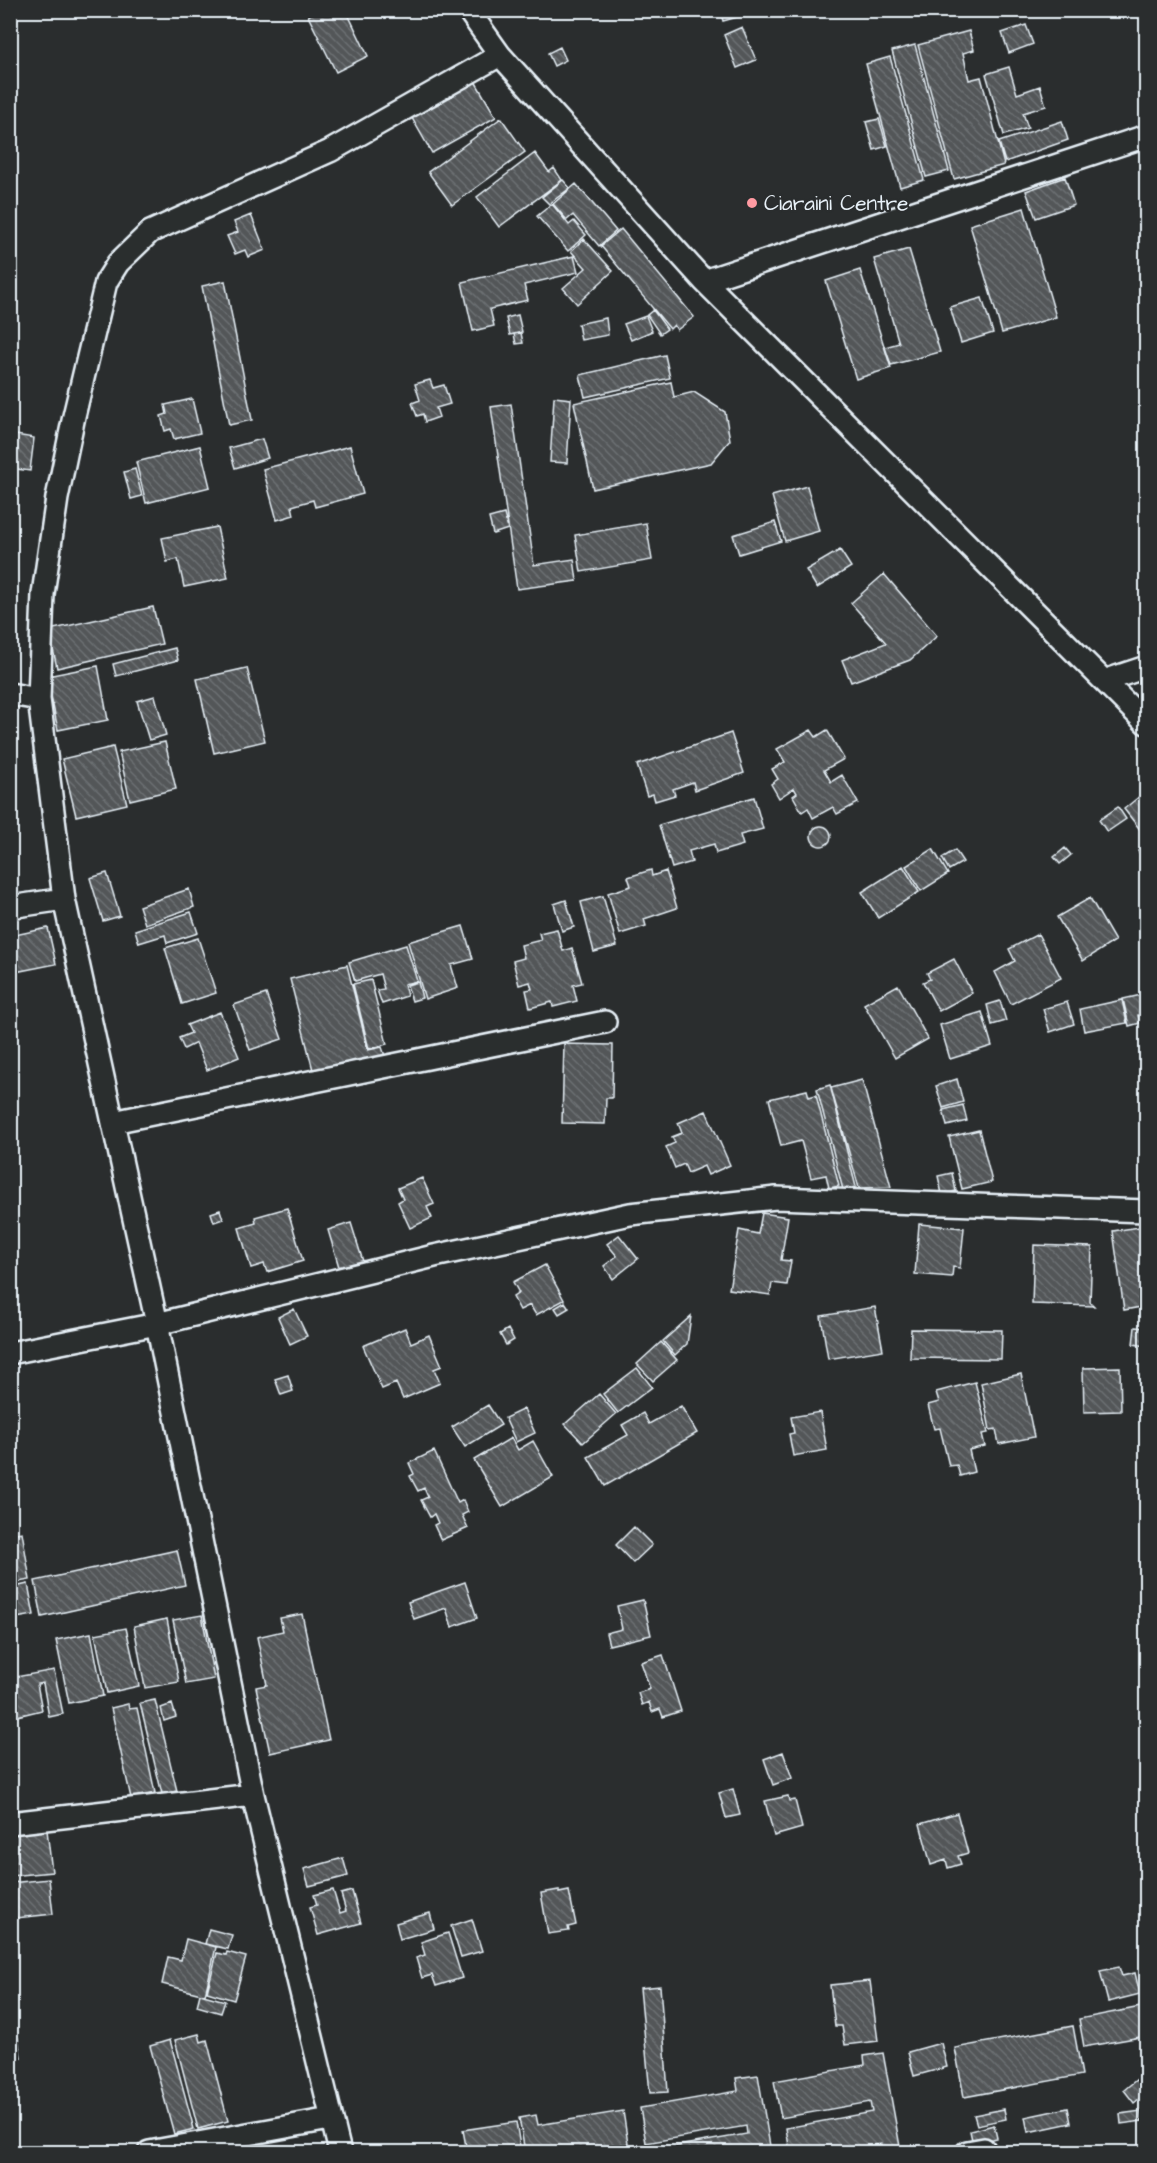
<svg xmlns="http://www.w3.org/2000/svg" width="1157" height="2163" viewBox="0 0 1157 2163" font-family="'Architects Daughter',sans-serif">
  <style>
    .building { fill: url(#building-back-hatch); stroke: #e8f1f8; stroke-width: 1.5 }
    .lines { fill: none; stroke-linecap: round; stroke-linejoin: round }
    .minor-casing { stroke: #e8f1f8; stroke-width: 26 }
    .minor { stroke: #2a2d2e; stroke-width: 21 }
    .poi-dot { fill: #ff9aa2; stroke: #2a2d2e; stroke-width: 2 }
    .labels { text-anchor: middle; dominant-baseline: central; stroke-width: 4.5; stroke-linejoin: round; paint-order: stroke }
    .poi-label { font-size: 21px; fill: #e8f1f8; stroke: #2a2d2e; text-anchor: start }
  </style>
  <defs>
    <pattern id="building-back-hatch" width="6" height="6" patternUnits="userSpaceOnUse" patternTransform="scale(1.5)"><rect width="6" height="6" fill="#535759"/><path d="M-1 5l2 2M0 0l6 6M5-1l2 2" fill="none" stroke="#6c7072"/></pattern>
  </defs>
  <rect width="100%" height="100%" fill="#2a2d2e"/>
  <filter id="ink" filterUnits="userSpaceOnUse"><feTurbulence type="fractalNoise" baseFrequency=".0167" numOctaves="2"/><feDisplacementMap in="SourceGraphic" scale="12" xChannelSelector="R" yChannelSelector="G"/><feConvolveMatrix kernelMatrix="1 2 1 2 8 2 1 2 1" color-interpolation-filters="sRGB"/></filter>
  <g filter="url(#ink)">
    <!-- building -->
    <path class="building" d="M318,10H346L368,56L336,72L308,16Z
      M720,10H739L741,16L723,21Z
      M1026,25L1033,44L1009,53L1002,33Z
      M742,27L756,60L737,68L724,35Z
      M1146,30V56L1140,32Z
      M969,31L974,50L963,53L969,80L981,77L1004,165L954,179L918,45Z
      M915,45L949,171L926,177L892,51Z
      M560,47L566,60L554,66L548,53Z
      M890,57L924,180L900,187L866,64Z
      M1009,67L1017,94L1040,86L1046,106L1023,113L1028,128L1004,135L986,74Z
      M472,76L496,117L432,153L408,111Z
      M501,118L525,152L452,205L428,172Z
      M879,119L887,146L874,150L866,122Z
      M1062,121L1068,140L1005,162L999,142Z
      M535,153L549,172L554,168L562,180L499,227L477,197Z
      M1065,177L1074,205L1036,218L1026,191Z
      M563,180L570,188L549,204L542,197Z
      M576,184L616,231L599,246L573,215L567,220L553,204Z
      M552,204L569,225L574,221L586,235L568,251L537,216Z
      M1024,208L1056,317L1002,333L970,225Z
      M251,215L265,250L248,257L245,250L235,254L227,236L238,232L234,222Z
      M621,229L694,317L677,330L674,325L670,329L601,246Z
      M584,239L613,271L577,304L563,288L586,268L571,251Z
      M909,249L940,352L891,365L885,347L899,343L874,259Z
      M574,256L578,272L524,285L528,300L490,309L494,326L473,331L462,282Z
      M860,270L891,368L856,379L826,281Z
      M225,281L252,420L229,425L202,286Z
      M982,298L993,333L961,343L950,307Z
      M653,310L667,329L660,334L647,315Z
      M518,315L522,332L510,335L506,318Z
      M646,316L652,331L631,340L624,324Z
      M606,318L608,335L581,340L578,324Z
      M521,333L523,343L516,344L514,334Z
      M665,355L670,378L585,397L580,375Z
      M430,380L433,388L444,385L450,404L436,408L439,417L425,422L423,414L417,416L412,403L420,400L415,384Z
      M671,382L674,397L694,392L725,412L730,440L711,463L593,489L574,403Z
      M554,397L571,399L567,463L550,462Z
      M192,399L200,433L174,439L171,429L165,431L161,416L167,414L165,405Z
      M511,404L534,565L574,559L577,581L517,589L491,407Z
      M10,434L34,438L30,471L10,468Z
      M262,439L268,458L235,468L229,448Z
      M200,446L210,487L146,503L136,462Z
      M350,446L363,494L315,507L313,500L292,506L294,515L277,520L263,469Z
      M135,469L142,496L131,499L124,472Z
      M807,486L819,531L785,541L772,496Z
      M504,514L508,529L493,534L489,518Z
      M775,522L781,541L739,554L733,535Z
      M646,523L652,560L581,572L575,535Z
      M217,527L228,578L184,587L178,559L167,562L162,538Z
      M840,550L851,567L817,588L806,570Z
      M884,574L937,636L910,660L851,682L842,660L886,643L851,603Z
      M153,607L162,644L57,668L49,630Z
      M175,648L178,660L116,676L113,664Z
      M98,666L108,720L58,730L47,676Z
      M247,668L265,741L214,753L197,679Z
      M155,696L166,735L149,740L137,701Z
      M811,730L816,737L827,730L844,759L824,770L831,782L842,775L858,803L837,814L833,807L813,818L808,808L802,812L793,796L797,793L794,788L779,798L771,784L778,779L772,769L785,762L777,749Z
      M731,733L744,773L695,790L693,782L673,789L675,795L655,801L653,794L647,796L637,765Z
      M165,742L176,789L130,800L119,752Z
      M113,747L127,804L76,816L62,759Z
      M1146,791V837L1124,809Z
      M754,797L763,829L740,835L743,845L716,853L714,844L689,851L692,862L672,868L659,825Z
      M1118,807L1126,819L1107,832L1099,820Z
      M811 836a10 10 0 1 1 20 0a10 10 0 1 1-20 0Z
      M1146,845V863L1138,851Z
      M1065,848L1071,855L1060,864L1054,857Z
      M933,849L948,874L921,891L906,866Z
      M955,850L963,862L949,870L942,858Z
      M903,866L919,892L878,918L862,892Z
      M651,870L652,876L666,871L677,908L644,919L646,926L620,934L608,893L631,886L628,877Z
      M107,873L120,916L103,921L90,878Z
      M189,889L194,907L145,924L139,906Z
      M603,896L617,946L594,952L581,902Z
      M1090,898L1115,941L1083,961L1057,917Z
      M566,900L574,927L562,931L554,904Z
      M191,912L198,933L167,943L165,935L139,943L135,930Z
      M463,926L473,959L451,965L458,988L425,999L408,942Z
      M48,928L56,964L10,973V936Z
      M557,929L563,951L572,948L582,983L573,985L577,1001L553,1007L552,1002L530,1008L526,990L532,989L530,982L519,985L513,961L524,958L521,945L541,940L539,933Z
      M1038,934L1061,978L1011,1004L995,972L1015,961L1009,949Z
      M198,938L216,993L182,1004L165,948Z
      M406,945L417,981L404,984L407,996L382,1004L377,990L384,989L380,974L355,981L349,962Z
      M954,959L972,993L939,1011L923,982L930,979L927,973Z
      M347,965L368,1050L382,1047L385,1056L314,1074L290,979Z
      M371,980L387,1044L369,1049L353,984Z
      M418,982L422,998L412,1001L407,985Z
      M898,985L928,1039L895,1058L864,1004Z
      M266,994L282,1039L250,1050L234,1005Z
      M1146,994V1013L1138,1015L1140,1023L1129,1026L1123,999Z
      M1122,1000L1127,1023L1084,1031L1080,1009Z
      M1000,1001L1006,1021L992,1025L987,1005Z
      M1067,1002L1074,1024L1050,1032L1043,1009Z
      M220,1012L239,1057L207,1070L196,1043L184,1049L179,1038L191,1033L187,1025Z
      M982,1012L992,1046L950,1059L940,1025Z
      M564,1044L613,1045L612,1098H606L605,1124L562,1123Z
      M957,1079L963,1102L943,1108L936,1086Z
      M862,1080L891,1187L859,1188L831,1088Z
      M830,1085L856,1187L843,1190L817,1089Z
      M807,1090L809,1097L816,1095L839,1186L829,1188L826,1175L811,1178L801,1141L781,1146L769,1099Z
      M963,1105L967,1121L947,1126L943,1110Z
      M706,1111L730,1165L708,1175L704,1166L688,1173L684,1164L675,1168L666,1147L675,1143L672,1137L682,1133L678,1123Z
      M979,1130L992,1182L962,1189L949,1137Z
      M952,1173L956,1191L942,1194L938,1176Z
      M422,1178L434,1204L427,1207L432,1218L410,1228L398,1202L403,1199L398,1188Z
      M287,1208L303,1261L267,1272L264,1264L251,1268L239,1228L256,1223L255,1217Z
      M220,1210L223,1219L214,1222L211,1213Z
      M762,1213L788,1217L781,1260L791,1261L787,1285L772,1283L770,1295L729,1289L739,1230L758,1234Z
      M351,1223L366,1271L342,1277L328,1230Z
      M919,1224L964,1228L960,1268L953,1267L952,1277L915,1274Z
      M1146,1226V1306L1124,1310L1113,1231Z
      M619,1235L638,1259L613,1279L604,1266L617,1256L607,1244Z
      M1034,1245L1092,1247L1090,1302L1094,1306L1032,1304Z
      M545,1265L564,1300L536,1315L530,1305L520,1310L513,1297L519,1293L513,1282Z
      M565,1302L569,1308L559,1314L555,1308Z
      M875,1307L883,1350L828,1359L821,1316Z
      M294,1309L307,1336L290,1344L278,1317Z
      M691,1316L687,1344L675,1355L663,1341Z
      M1135,1327L1146,1328V1346L1133,1344Z
      M405,1328L411,1343L429,1335L442,1366L434,1369L440,1383L403,1399L396,1383L382,1389L363,1346Z
      M508,1329L514,1340L506,1345L500,1334Z
      M911,1329L1002,1330L1001,1359L910,1358Z
      M661,1342L677,1360L653,1381L637,1364Z
      M1120,1367L1121,1411L1084,1412L1083,1368Z
      M637,1368L652,1387L618,1413L603,1394Z
      M1021,1374L1034,1437L999,1444L996,1429L990,1430L981,1383Z
      M288,1375L293,1391L281,1395L275,1379Z
      M975,1382L988,1433L982,1434L985,1446L969,1450L974,1472L960,1476L957,1465L949,1466L940,1428L934,1429L928,1405L939,1402L936,1392Z
      M599,1394L616,1414L583,1443L565,1424Z
      M488,1405L501,1425L465,1447L452,1427Z
      M681,1406L697,1433L605,1486L588,1457L628,1435L622,1425L643,1413L649,1424Z
      M524,1409L535,1433L516,1442L505,1418Z
      M820,1412L827,1450L793,1456L789,1434L794,1433L791,1417Z
      M511,1438L518,1450L533,1441L553,1477L502,1507L474,1460Z
      M434,1451L458,1503L463,1500L468,1512L462,1515L468,1528L441,1540L434,1525L438,1523L434,1514L430,1517L421,1500L428,1497L424,1488L418,1491L410,1476L414,1474L409,1463Z
      M634,1527L652,1545L633,1563L616,1545Z
      M22,1532L30,1580L13,1583L10,1574V1534Z
      M177,1550L185,1585L42,1617L35,1581Z
      M465,1582L477,1618L452,1627L446,1608L414,1619L408,1602Z
      M28,1584L34,1615L10,1619V1588Z
      M643,1600L651,1635L609,1645L606,1633L622,1629L617,1606Z
      M302,1614L329,1740L270,1753L256,1687L267,1685L257,1637L283,1631L280,1618Z
      M202,1615L214,1679L186,1684L173,1620Z
      M167,1619L179,1682L145,1688L134,1626Z
      M126,1628L139,1686L107,1693L95,1634Z
      M91,1633L103,1696L69,1703L56,1640Z
      M663,1655L681,1711L663,1717L660,1709L652,1712L649,1702L642,1705L638,1693L650,1689L641,1662Z
      M54,1670L63,1714L49,1717L43,1683L37,1684L42,1710L17,1716L10,1678Z
      M155,1700L177,1791L162,1794L140,1703Z
      M128,1704L129,1709L137,1708L155,1793L131,1798L111,1708Z
      M172,1704L176,1717L164,1721L161,1708Z
      M783,1752L792,1778L773,1785L764,1759Z
      M733,1789L740,1815L726,1818L719,1793Z
      M788,1796L789,1801L795,1800L802,1828L774,1836L765,1801Z
      M957,1813L968,1853L958,1856L961,1864L948,1868L946,1860L931,1865L920,1824Z
      M47,1830L52,1872L10,1876V1855H15V1851H10V1834Z
      M343,1858L348,1876L309,1886L304,1869Z
      M49,1879L53,1914L16,1918L14,1900L10,1901V1883Z
      M333,1890L340,1913L346,1911L341,1894L352,1891L361,1923L318,1935L310,1907L317,1905L314,1895Z
      M559,1890V1893L569,1891L576,1925L568,1927L569,1931L548,1934L541,1893Z
      M430,1913L434,1929L400,1939L396,1923Z
      M472,1919L482,1951L461,1957L451,1926Z
      M209,1929L232,1935L228,1949L205,1944Z
      M448,1933L462,1978L436,1986L432,1975L422,1978L416,1958L425,1955L421,1942Z
      M186,1939L216,1947L205,1995L162,1984L168,1957L181,1960Z
      M227,1952L246,1957L234,2000L207,1992L217,1953L226,1955Z
      M1119,1967L1122,1976L1135,1973L1140,1994L1108,2002L1100,1971Z
      M870,1981L878,2041L845,2045L842,2026H835L830,1985Z
      M660,1986L668,2092L650,2093L640,1988Z
      M200,1994L225,2001L221,2013L197,2006Z
      M1146,2006V2036L1084,2047L1079,2019Z
      M1073,2026L1082,2075L964,2097L955,2048Z
      M199,2034L201,2042L207,2040L228,2121L198,2129L175,2040Z
      M18,2038L21,2058L10,2059V2040Z
      M170,2040L194,2129L174,2134L150,2046Z
      M941,2043L947,2067L914,2076L908,2052Z
      M883,2053L901,2152H882L881,2144L833,2152H790L786,2128L872,2112L870,2102L781,2118L774,2081L865,2065L864,2056Z
      M758,2075L771,2152H649V2151L747,2134L746,2126L646,2143L640,2108L738,2091L736,2078Z
      M1137,2079L1146,2093L1134,2103L1124,2090Z
      M1068,2108L1071,2123L1028,2132L1025,2117Z
      M1004,2109L1006,2119L977,2125L974,2115Z
      M623,2111L628,2144L576,2152H525L519,2118L536,2115L538,2125Z
      M1141,2111L1142,2121L1121,2124L1120,2114Z
      M516,2122L521,2152H467L463,2130Z
      M994,2125L997,2138L973,2144L970,2131Z"/>
    <g class="lines">
      <!-- minor casing -->
      <g class="minor-casing">
        <path id="minor" d="M468,10L500,55L704,281L1146,723
          M704,281L1146,136
          M1104,681L1146,667
          M10,694L39,699
          M10,907L64,899
          M113,1122L605,1022
          M10,1353L157,1324L434,1256L630,1214L776,1198L1146,1211
          M10,1823L253,1795
          M149,2152L330,2119
          M340,2152L253,1795L157,1324L64,899L39,699L43,594L57,498L74,416L106,282L118,263L150,232L330,151L500,55
          M967,2152L984,2149"/>
      </g>
      <!-- minor -->
      <use href="#minor" class="minor"/>
    </g>
  </g>
  <!-- markers -->
  <circle class="poi-dot" cx="752" cy="203" r="6"/>
  <g class="labels">
    <!-- poi labels -->
    <g class="poi-label">
      <text x="764" y="203">Ciaraini Centre</text>
    </g>
  </g>
  <!-- margin -->
  <rect width="1157" height="2163" fill="none" stroke="#2a2d2e" stroke-width="36"/>
  <rect x="18" y="18" width="1121" height="2127" fill="none" stroke="#e8f1f8" stroke-width="2" filter="url(#ink)"/>
</svg>
